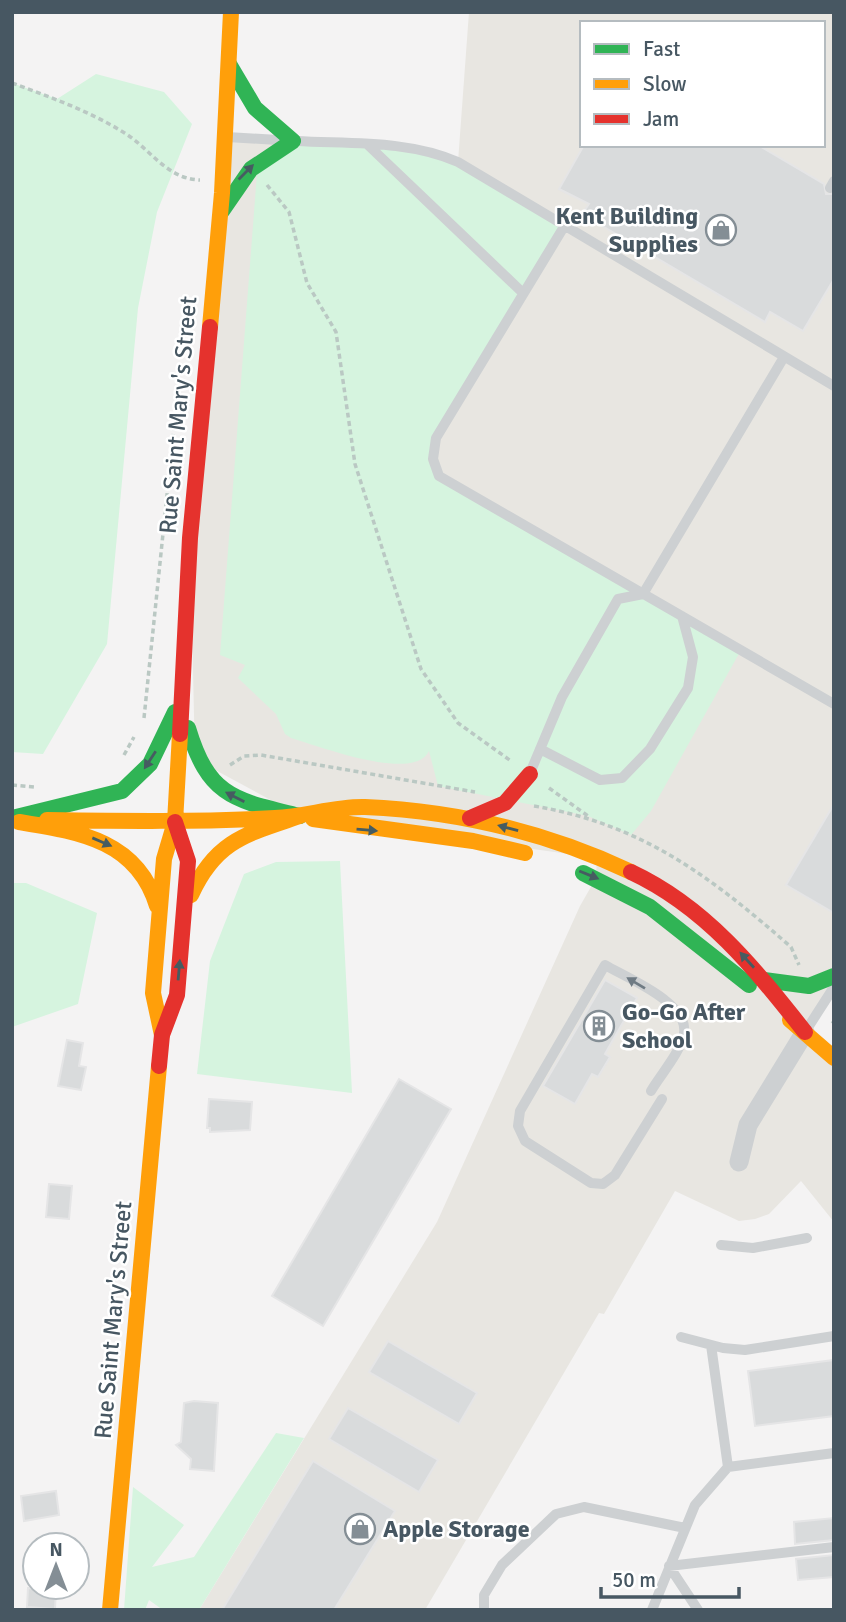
<svg xmlns="http://www.w3.org/2000/svg" width="846" height="1622" viewBox="0 0 846 1622" font-family="Signika,sans-serif">
  <style>
    .commercial { fill: #e8e6e1; fill-rule: evenodd }
    .green { fill: #d6f4df }
    .building { fill: #d9dbdc; stroke: #e5e5e6; stroke-width: 2 }
    .lines { fill: none; stroke-linecap: round; stroke-linejoin: round }
    .path { stroke: #bac8c3; stroke-width: 3.5; stroke-dasharray: 5 3.5; stroke-linecap: butt }
    .lane { stroke: #cdd0d2; stroke-width: 10 }
    .street { stroke: #cdd0d2; stroke-width: 19 }
    .fast { stroke: #30b455; stroke-width: 16 }
    .slow { stroke: #ff9f0a; stroke-width: 16 }
    .jam { stroke: #e5322d; stroke-width: 16 }
    .oneway { fill: #465c61 }
    .oneway2 { fill: #6f7b84 }
    .labels { text-anchor: middle; dominant-baseline: central; stroke-width: 5; stroke-linejoin: round; paint-order: stroke }
    .poi-label { font-size: 24px; font-weight: bold; fill: #475762; stroke: #fff; text-anchor: start }
    .street-label { font-size: 24px; fill: #475762; stroke: #fff }
  </style>
  <rect width="100%" height="100%" fill="#f4f3f3"/>
  <!-- commercial -->
  <path class="commercial" d="M469,12H834V987L805,1032L834,1058V1222L801,1181L769,1214L755,1219L739,1221L675,1191L604,1314L599,1313L425,1610H199L437,1222L580,906L596,878L597,858L300,816L195,759L190,538L223,137L458,162ZM582,23H823V145H582Z"/>
  <!-- green -->
  <path class="green" d="M96,74L164,92L192,124L157,212L138,308L107,644L43,754L12,752V83L57,99Z
    M293,141L433,151L565,225L436,438L439,476L741,650L651,811L631,835L588,816L438,786L429,751C414,783 319,746 291,738L285,734L276,714L238,678L245,665L220,655L257,173Z
    M340,861L352,1093L197,1074L210,961L244,874L276,862Z
    M12,883H26L97,913L78,1004L12,1027Z
    M276,1433L304,1438L199,1610H163L149,1600L145,1610H124L133,1487L184,1525L152,1567L194,1557Z"/>
  <!-- building -->
  <path class="building" d="M584,145H758L824,184L826,194H834V279L803,331L770,312L765,322L582,214L589,204L559,189Z
    M834,804V913L786,885Z
    M605,980L637,998L605,1054L610,1057L598,1077L592,1074L575,1104L543,1086Z
    M67,1040L83,1043L79,1066L86,1067L81,1090L58,1086Z
    M399,1079L451,1109L323,1326L272,1296Z
    M209,1099L252,1102L250,1130L210,1132V1128H207Z
    M49,1184L72,1186L69,1219L46,1217Z
    M388,1341L477,1393L459,1424L369,1372Z
    M834,1360V1416L755,1426L748,1371Z
    M194,1401L218,1403L214,1471L190,1469L191,1459L176,1445L181,1442L184,1403Z
    M348,1408L438,1460L419,1492L329,1439Z
    M313,1461L395,1511L334,1610H222Z
    M56,1491L59,1515L24,1521L21,1496Z
    M834,1518V1540L795,1544L794,1522Z
    M834,1555V1577L798,1580L796,1559Z
    M28,1588L56,1589L55,1609L27,1607Z"/>
  <g class="lines">
    <!-- path -->
    <path class="path" d="M12,83C50,97 89,111 123,132C150,148 166,179 200,180
      M267,185L289,212L307,283L336,332L355,464L421,669L458,723L511,761
      M144,718L174,427
      M124,755L134,737
      M230,765L244,756L261,755L475,792
      M12,785L34,787
      M549,788L588,816
      M534,806C642,824 711,877 791,947L799,965
      M832,1021L834,1023"/>
    <!-- lane -->
    <path class="lane" d="M227,137L278,140
      M297,141C350,144 408,140 458,162L834,386
      M368,145L523,293
      M830,188L834,181
      M565,225L436,438L433,459L439,476L834,704
      M540,749L600,780L622,778L650,749L688,688L693,657L682,616
      M530,773L562,697L618,599L643,594L784,357
      M807,1029L834,987
      M651,1091C661,1074 681,1052 684,1033C689,1003 627,978 605,965L520,1111L518,1126L525,1141L591,1183L603,1184L615,1175L662,1099
      M721,1245L753,1248L807,1238
      M681,1337L723,1348L745,1350L834,1336
      M711,1345L728,1467
      M484,1610V1595L502,1565L556,1514L584,1507L685,1528
      M652,1610L695,1505L728,1467L834,1453
      M698,1610L669,1566L834,1547"/>
    <!-- street -->
    <path class="street" d="M739,1162L748,1125L805,1032"/>
    <!-- fast -->
    <path class="fast" d="M222,211L251,169L293,141L255,108L229,64
      M188,728C209,798 235,800 300,816
      M12,818L122,791L150,764L175,712
      M583,873L650,907L749,985
      M764,980L809,986L834,976"/>
    <!-- slow -->
    <path class="slow" d="M210,327L222,193L231,12
      M313,819L473,841L525,853
      M47,820C123,821 199,822 275,818C305,817 335,806 365,807C457,811 548,833 631,872
      M19,822C79,832 137,840 157,906
      M191,895C216,840 247,834 300,816
      M790,1020L834,1058
      M162,1035L153,993L164,859L175,822L180,734
      M110,1610L159,1066"/>
    <!-- jam -->
    <path class="jam" d="M180,734L190,538L210,327
      M470,818L505,803L530,774
      M631,872C706,907 755,969 805,1032
      M159,1066L162,1035L177,995L188,861L175,822"/>
  </g>
  <!-- one-way arrows -->
  <defs><path id="oneway-solid" d="M-6-.8H1V-3.2L6.5 0L1 3.2V.8H-6Z" transform="scale(1.75)"/></defs>
  <g class="oneway">
    <use href="#oneway-solid" transform="translate(246 172) rotate(-45)"/>
    <use href="#oneway-solid" transform="translate(150 760) rotate(123)"/>
    <use href="#oneway-solid" transform="translate(235 797) rotate(-153)"/>
    <use href="#oneway-solid" transform="translate(508 828) rotate(-165)"/>
    <use href="#oneway-solid" transform="translate(367 830) rotate(5)"/>
    <use href="#oneway-solid" transform="translate(102 842) rotate(23)"/>
    <use href="#oneway-solid" transform="translate(589 875) rotate(22)"/>
    <use href="#oneway-solid" transform="translate(747 960) rotate(-132)"/>
    <use href="#oneway-solid" transform="translate(179 970) rotate(-85)"/>
  </g>
  <use class="oneway2" href="#oneway-solid" transform="translate(636 983) rotate(-149)"/>
  <!-- icons -->
  <defs>
    <g id="shop-ring" transform="scale(1.575)"><circle r="9.5" fill="#fff" stroke="#848e95" stroke-width="1.5"/><path d="M-5-2.5h2.3a2.7 3.5 0 0 1 5.4 0H5L5.5 6h-11ZM-1.5-2.5h3a1.5 2.3 0 0 0-3 0Z" fill="#848e95"/></g>
    <g id="building-ring" transform="scale(1.575)"><circle r="9.5" fill="#fff" stroke="#848e95" stroke-width="1.5"/><path d="M-4-6H4V6H1V3H-1V6H-4ZM-2.5-4.3h1.7v1.8h-1.7ZM.8-4.3h1.7v1.8H.8ZM-2.5-1h1.7V.8h-1.7ZM.8-1h1.7V.8H.8Z" fill="#848e95"/></g>
  </defs>
  <g fill-rule="evenodd">
    <use href="#shop-ring" x="721" y="230"/>
    <use href="#building-ring" x="599" y="1026"/>
    <use href="#shop-ring" x="360" y="1529"/>
  </g>
  <g class="labels">
    <!-- poi labels -->
    <g class="poi-label">
      <text x="698" y="216" text-anchor="end">Kent Building<tspan x="698" dy="28">Supplies</tspan></text>
      <text x="622" y="1012">Go-Go After<tspan x="622" dy="28">School</tspan></text>
      <text x="383" y="1529">Apple Storage</text>
    </g>
    <!-- street labels -->
    <g class="street-label">
      <text transform="translate(178 415) rotate(-85)">Rue Saint Mary's Street</text>
      <text transform="translate(113 1320) rotate(-85)">Rue Saint Mary's Street</text>
    </g>
  </g>
  <!-- border -->
  <rect width="846" height="1622" fill="none" stroke="#475762" stroke-width="28"/>
  <!-- legend -->
  <rect x="580" y="21" width="245" height="126" fill="#ffffff" stroke="#b5bcc0" stroke-width="2"/>
  <rect x="594" y="44" width="35" height="10" fill="#30b455" stroke="#b5bcc0" stroke-width="2"/>
  <text x="643" y="56" font-size="21" fill="#475762">Fast</text>
  <rect x="594" y="79" width="35" height="10" fill="#ff9f0a" stroke="#b5bcc0" stroke-width="2"/>
  <text x="643" y="91" font-size="21" fill="#475762">Slow</text>
  <rect x="594" y="114" width="35" height="10" fill="#e5322d" stroke="#b5bcc0" stroke-width="2"/>
  <text x="643" y="126" font-size="21" fill="#475762">Jam</text>
  <!-- north arrow -->
  <g transform="translate(56 1566)"><circle r="33" fill="#ffffff" stroke="#b5bcc0" stroke-width="2"/>
  <path d="M0-5L12 26L0 18L-12 26Z" fill="#848e95"/>
  <text y="-10" font-size="19" font-weight="bold" text-anchor="middle" fill="#475762">N</text>
  </g>
  <!-- scale -->
  <path d="M601 1587v10h138v-10" fill="none" stroke="#475762" stroke-width="3.5"/>
  <text x="612" y="1587" font-size="21" fill="#475762" stroke="#ffffff" stroke-width="5" paint-order="stroke">50 m</text>
</svg>
